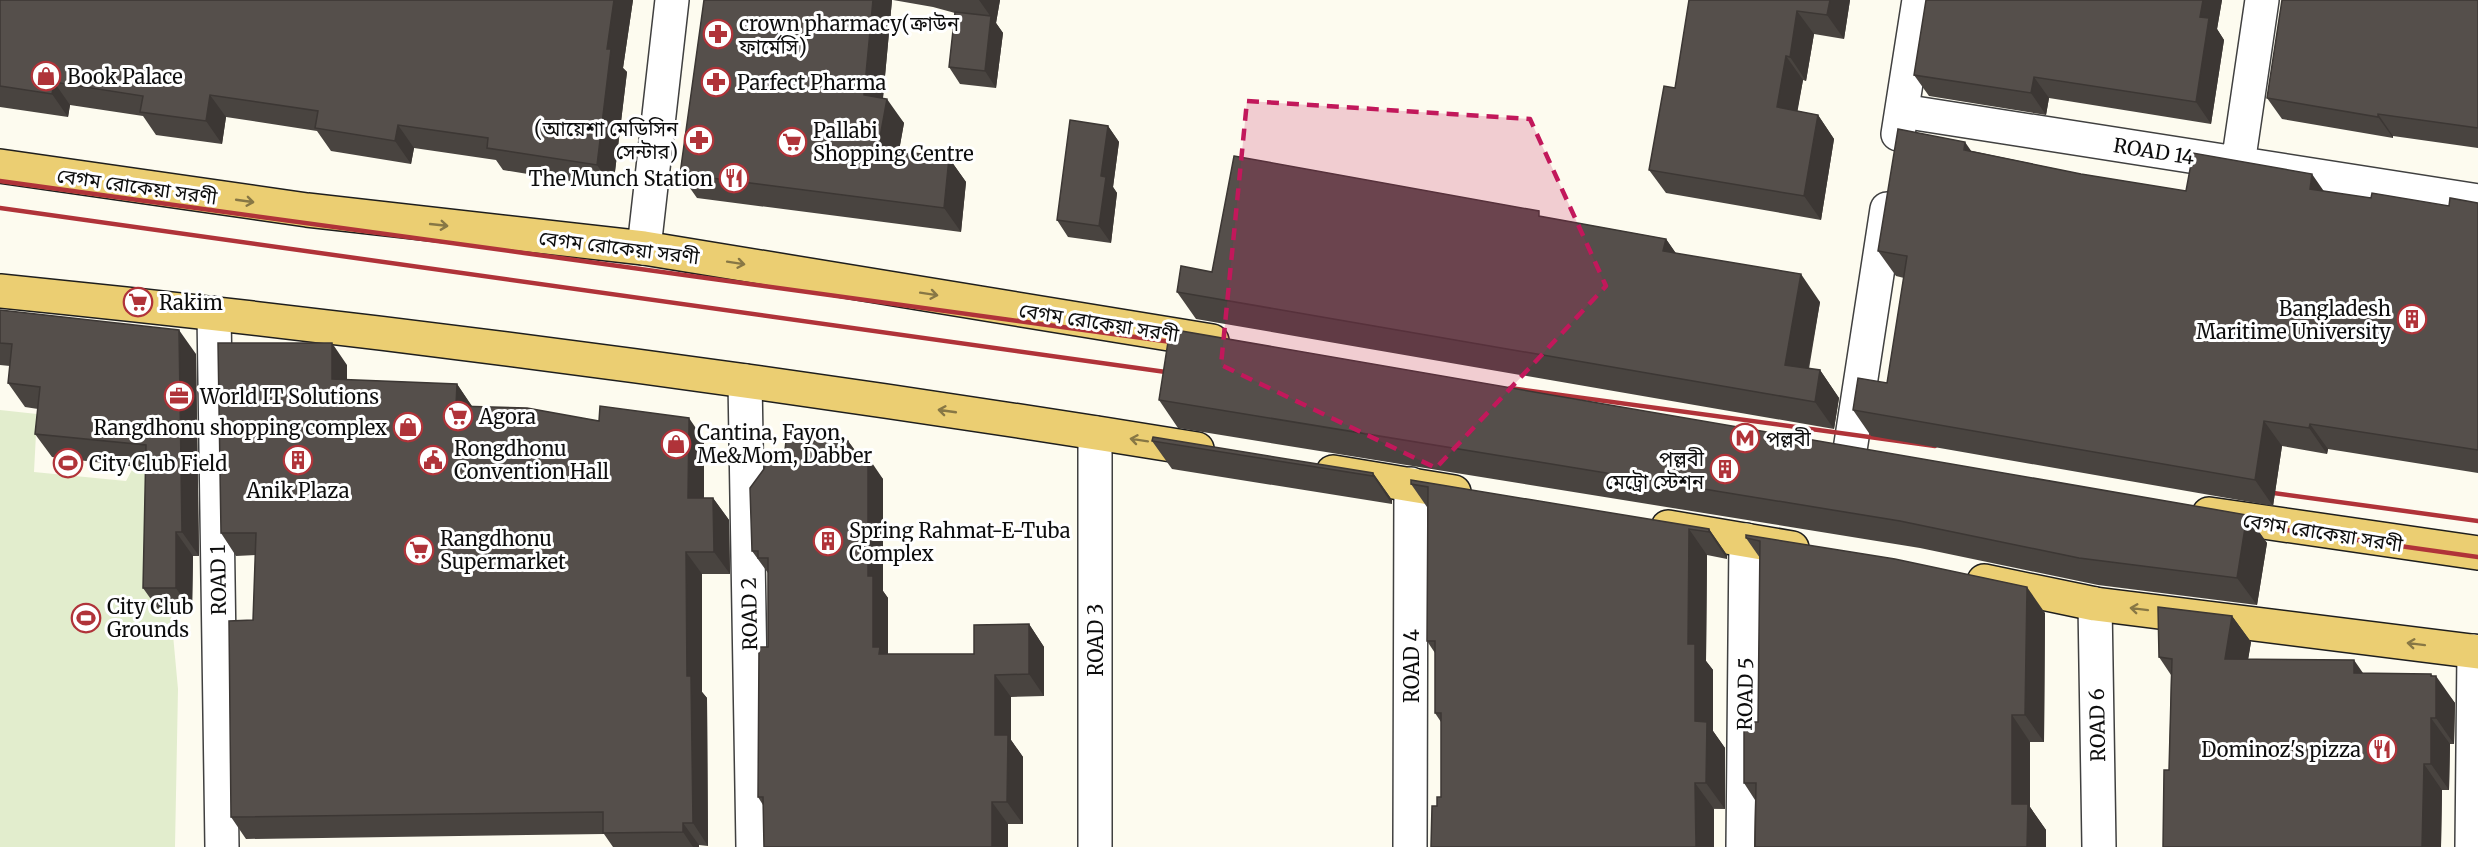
<svg xmlns="http://www.w3.org/2000/svg" width="2478" height="847" viewBox="0 0 2478 847" font-family="Merriweather,'Noto Sans Bengali',serif">
  <style>
    .pitch { fill: #e2edcd }
    .lines { fill: none; stroke-linecap: round; stroke-linejoin: round }
    .minor-casing { stroke: #404040; stroke-width: 36 }
    .major-casing { stroke: #1e1e1e; stroke-width: 36 }
    .minor { stroke: #fff; stroke-width: 33 }
    .major { stroke: #ebce72; stroke-width: 33 }
    .rail { stroke: #b03339; stroke-width: 4.5 }
    .wall { fill: #494440 }
    .shaded-wall { fill: #3c3734 }
    .building { fill: #554f4b; stroke: #3c3734; stroke-width: 1.5 }
    .oneway { stroke: #877745 }
    .marked { fill: #c2185b; fill-opacity: 0.2; stroke: #c2185b; stroke-width: 4.5; stroke-dasharray: 12 8; stroke-linejoin: round }
    .labels { text-anchor: middle; dominant-baseline: central; stroke-width: 6; stroke-linejoin: round; paint-order: stroke }
    .poi-label { font-size: 20px; fill: #0d0d0d; stroke: #fff; text-anchor: start }
    .street-label { font-size: 20px; fill: #0d0d0d; stroke: #fff }
  </style>
  <rect width="100%" height="100%" fill="#fdfbef"/>
  <!-- pitch -->
  <path class="pitch" d="M0,410L37,414L34,472L126,481L139,457L161,456L165,548L178,689L175,847H0Z"/>
  <g class="lines">
    <!-- minor casing -->
    <g class="minor-casing">
      <path id="minor" d="M1902,111L2478,201
        M1898,134L1919,0
        M2238,164L2262,0
        M644,248L672,0
        M214,313L222,847
        M745,381L753,847
        M1095,433V847
        M1850,450L1887,209
        M2095,604L2099,847
        M1410,847L1411,484
        M1743,847L1746,540
        M2472,847L2474,651"/>
    </g>
    <!-- major casing -->
    <g class="major-casing">
      <path id="major" d="M0,166L307,210L644,248L1212,341
        M0,291C400,331 800,385 1197,449
        M1333,472L1454,492
        M2209,514L2478,553
        M1668,527L1792,548
        M1984,581L2095,604L2478,652"/>
    </g>
    <!-- minor -->
    <use href="#minor" class="minor"/>
    <!-- major -->
    <use href="#major" class="major"/>
    <!-- rail -->
    <path class="rail" d="M0,181L1186,344
      M0,208L1180,374
      M1510,388L1935,446
      M2259,491L2478,521
      M2237,523L2478,557"/>
  </g>
  <!-- wall -->
  <path class="wall" d="M0,0H633L623,68L627,72L613,188L503,170L496,160L414,148L411,164L331,151L317,131L226,117L222,144L156,135L143,116L70,105L68,117L0,107Z
    M704,0H892L883,98L904,123L899,151L949,158L966,182L961,232L697,198L680,174Z
    M893,0H1000L996,23L1003,33L996,88L960,84L949,67L955,13L933,7Z
    M1689,0H1850L1844,39L1814,34L1806,81L1803,80L1797,111L1818,115L1834,139L1821,220L1666,193L1649,170L1675,88Z
    M1926,0H2222L2217,29L2224,40L2211,124L2049,98L2046,115L1929,96L1914,75Z
    M2478,0V148L2393,136V138L2282,119L2267,98Z
    M1108,126L1119,142L1113,187L1117,193L1111,243L1068,237L1057,220Z
    M1972,151L2081,174L2186,191H2323L2371,198L2449,206L2478,203V473L2328,449L2327,454L2282,446L2273,506L1871,436L1853,410L1887,383L1904,278L1896,276L1878,251Z
    M1544,217L1666,239L1676,254L1820,302L1809,369L1820,370L1839,398L1834,429L1196,319L1177,292L1212,272Z
    M0,310L196,354L199,556H193L192,612H160L143,588L146,468L52,457L35,434L38,409L25,407L8,383L10,366L0,365Z
    M347,365V380L457,384L472,407L704,440V498H713L729,520L730,574H702V692L707,698L708,846L699,845V847H613L604,834L246,839L231,817L253,620L256,555L236,556L221,533Z
    M1159,400L2247,515L2267,543L2257,605L2098,585L1920,548L1178,428Z
    M848,441L860,457L883,479V591L888,598V654H974L1029,624L1044,647V696L1011,697V740L1023,757V824H1008L763,805L758,797L768,647V573L752,551L764,469L785,450Z
    M1152,441L1373,473L1392,500V504L1172,469Z
    M1411,484L1709,529L1727,555V559L1707,555L1706,661L1713,670V731L1725,748V809L1437,806L1441,797V722L1435,713V653L1427,641V507Z
    M1746,535L2045,613L2044,742H2030V807L2046,830V847H1754L1755,800L1744,783L1758,722L1760,558L1746,538Z
    M2232,616L2251,642L2248,659L2363,673L2433,676L2455,703L2454,744H2450L2449,790H2442L2441,847H2163L2169,770L2171,675L2159,657Z"/>
  <!-- shaded-wall -->
  <path class="shaded-wall" d="M614,0H633L623,68L627,72L613,188L597,165L607,49Z
    M873,0H892L881,119L864,95Z
    M979,0H1000L996,23L1003,33L996,88L985,71L991,17Z
    M1830,0H1850L1844,39L1827,15Z
    M2203,0H2222L2217,29L2224,40L2211,124L2196,102L2200,17Z
    M1797,11L1814,34L1806,81L1790,57Z
    M1786,56L1803,80L1794,131L1777,107Z
    M2034,77L2049,98L2046,115L2031,93Z
    M54,82L70,105L68,117L52,94Z
    M210,95L226,117L222,144L206,121Z
    M887,99L904,123L895,172L878,148Z
    M2378,114L2393,136V138L2378,117Z
    M1818,115L1834,139L1821,220L1804,196Z
    M398,125L414,148L411,164L395,141Z
    M1108,126L1119,142L1113,187L1117,193L1111,243L1099,226L1101,176Z
    M1965,142L1983,168L1964,150Z
    M949,158L966,182L961,232L944,208Z
    M2312,174L2330,200L2310,189Z
    M1666,239L1685,266L1663,251Z
    M1801,274L1820,302L1804,392L1785,365Z
    M179,330L196,354L199,556L182,532Z
    M332,343L347,365V402L332,379Z
    M1820,370L1839,398L1834,429L1815,402Z
    M457,384L472,406L471,429L456,406Z
    M689,418L704,440V520L688,498Z
    M2264,421L2282,446L2273,506L2255,480Z
    M2310,424L2328,449L2327,454L2309,428Z
    M848,441L864,463L849,457Z
    M868,457L883,479V591L888,598V660L895,669L873,647L868,576Z
    M1373,473L1392,500V504L1373,476Z
    M713,498L729,520L730,574L714,552Z
    M2247,515L2267,543L2257,605L2237,578Z
    M1689,529L1707,555L1706,661L1713,670V731L1725,748V809L1706,783L1695,721L1688,644Z
    M1709,529L1727,555V559L1709,532Z
    M176,532L193,556L192,612L176,588Z
    M686,552L702,574V692L707,698L708,846L693,823L687,676Z
    M2027,587L2045,613L2044,742L2025,715Z
    M2232,616L2251,642L2244,685L2225,659Z
    M1029,624L1044,647V696L1029,674Z
    M2354,660L2372,686L2354,673Z
    M2431,674L2436,680V676L2455,703L2454,744L2436,718Z
    M995,675L1011,697V740L1023,757V824L1007,802L995,735Z
    M2012,715L2030,742V807L2046,830V847H2027L2012,804Z
    M2431,718L2450,744L2449,790L2431,764Z
    M2424,764L2442,790L2441,847H2422Z
    M1695,783L1714,809V847H1696Z
    M992,802L1008,824V847H992Z
    M683,823L699,845V847H693L683,832Z"/>
  <!-- building -->
  <path class="building" d="M0,0H614L607,49H611L597,165L487,148L488,138L398,125L395,141L315,128L318,111L210,95L206,121L140,112L143,96L54,82L52,94L0,86Z
    M704,0H873L864,95L887,99L878,148L949,158L944,208L680,174Z
    M1689,0H1830L1827,15L1797,11L1790,57L1786,56L1777,107L1818,115L1804,196L1649,170L1664,86L1675,88Z
    M1926,0H2203L2200,17L2209,18L2196,102L2034,77L2031,93L1914,75Z
    M2282,0H2478V128L2378,114V117L2267,98Z
    M955,12L991,16L985,71L949,67Z
    M1070,120L1108,126L1101,176L1106,177L1099,226L1057,220Z
    M1898,129L1965,142L1964,150L2081,174L2186,191L2193,153L2312,174L2310,189L2371,198L2372,193L2449,206L2450,198L2478,203V450L2310,424L2309,428L2264,421L2255,480L1853,410L1858,378L1887,383L1907,256L1878,251Z
    M1234,156L1539,211V216L1666,239L1663,251L1801,274L1785,365L1820,370L1815,402L1177,292L1181,266L1212,272Z
    M0,310L179,330L182,532H176V588H143L146,445L35,434L40,387L8,383L12,344L0,343Z
    M1170,329L2247,515L2237,578L2079,558L1900,521L1159,400Z
    M218,343H332V379L457,384L456,406L527,408L599,421L600,406L689,418L688,498H713L714,552H686L687,676H691L693,823H683V832L603,833V812L231,817L229,621L253,620L256,533H221Z
    M1153,437L1373,473V476L1152,441Z
    M786,441H848L849,457H868V576H873V647H880L879,654H974V625L1029,624V674L995,675V735H1008L1007,802H992V847H764L763,797H758L759,647H768V558H758V551H752L750,488L764,469L770,450H785Z
    M1411,480L1709,529V532L1689,529L1688,644H1695V721L1707,722L1706,783H1695L1696,847H1431L1432,806H1437V797H1441V713H1435V641H1427L1428,487L1411,484Z
    M1746,535L1895,559L2027,587L2025,715H2012V804H2028L2027,847H1755L1756,783H1744V722H1758L1760,541L1746,538Z
    M2158,607L2232,616L2225,659L2354,660V673L2431,674V676H2436V718H2431V764H2424L2422,847H2163L2164,770H2169L2172,659L2159,657Z"/>
  <!-- one-way arrows -->
  <defs><path id="oneway-shaft" d="M-6 0H5M1.5-3L5.5 0L1.5 3" fill="none" stroke-width="1.6" stroke-linecap="round" stroke-linejoin="round" transform="scale(1.5)"/></defs>
  <g class="oneway">
    <use href="#oneway-shaft" transform="translate(245 201) rotate(8)"/>
    <use href="#oneway-shaft" transform="translate(439 225) rotate(6)"/>
    <use href="#oneway-shaft" transform="translate(736 263) rotate(9)"/>
    <use href="#oneway-shaft" transform="translate(929 294) rotate(9)"/>
    <use href="#oneway-shaft" transform="translate(947 411) rotate(-172)"/>
    <use href="#oneway-shaft" transform="translate(1139 440) rotate(-171)"/>
    <use href="#oneway-shaft" transform="translate(2139 609) rotate(-173)"/>
    <use href="#oneway-shaft" transform="translate(2416 644) rotate(-173)"/>
  </g>
  <!-- marked area -->
  <path class="marked" d="M1247,101L1530,119L1606,286L1436,468L1221,365Z"/>
  <!-- icons -->
  <defs>
    <g id="pharmacy-ring" transform="scale(1.5)"><circle r="9.5" fill="#fff" stroke="#b03339" stroke-width="1.5"/><path d="M-2-6h4v4h4v4h-4v4h-4v-4h-4v-4h4Z" fill="#b03339"/></g>
    <g id="shop-ring" transform="scale(1.5)"><circle r="9.5" fill="#fff" stroke="#b03339" stroke-width="1.5"/><path d="M-5-2.5h2.3a2.7 3.5 0 0 1 5.4 0H5L5.5 6h-11ZM-1.5-2.5h3a1.5 2.3 0 0 0-3 0Z" fill="#b03339"/></g>
    <g id="supermarket-ring" transform="scale(1.5)"><circle r="9.5" fill="#fff" stroke="#b03339" stroke-width="1.5"/><path d="M-6-5.5h2.5l.6 2H6L4.5 2H-2.5L-4.4-4H-6ZM-1.5 3.2a1.3 1.3 0 1 0 .1 0ZM3 3.2a1.3 1.3 0 1 0 .1 0Z" fill="#b03339"/></g>
    <g id="restaurant-ring" transform="scale(1.5)"><circle r="9.5" fill="#fff" stroke="#b03339" stroke-width="1.5"/><path d="M-5-6h1v4h1v-4h1v4h1v-4h1v5L-1.5 .5V6h-2V.5L-5-1ZM5-6V6H3V1.5H1.5Q1.5-4 5-6Z" fill="#b03339"/></g>
    <g id="building-ring" transform="scale(1.5)"><circle r="9.5" fill="#fff" stroke="#b03339" stroke-width="1.5"/><path d="M-4-6H4V6H1V3H-1V6H-4ZM-2.5-4.3h1.7v1.8h-1.7ZM.8-4.3h1.7v1.8H.8ZM-2.5-1h1.7V.8h-1.7ZM.8-1h1.7V.8H.8Z" fill="#b03339"/></g>
    <g id="office-ring" transform="scale(1.5)"><circle r="9.5" fill="#fff" stroke="#b03339" stroke-width="1.5"/><path d="M-6-3h4V-5.5h4V-3h4V5H-6ZM-1-4.5V-3h2v-1.5ZM-6 0V1H6V0Z" fill="#b03339"/></g>
    <g id="metro-ring" transform="scale(1.5)"><circle r="9.5" fill="#fff" stroke="#b03339" stroke-width="1.5"/><path d="M-5.5 5V-5H-3L0 0L3-5H5.5V5H3V-.5L0 4L-3-.5V5Z" fill="#b03339"/></g>
    <g id="civic-ring" transform="scale(1.5)"><circle r="9.5" fill="#fff" stroke="#b03339" stroke-width="1.5"/><path d="M-.6-6.5H3V-4.5H.6V-3L4-1V1h2V6H-6V1h2V-1L-.6-3ZM-1.2 2.5V6h2.4V2.5Z" fill="#b03339"/></g>
    <g id="stadium-ring" transform="scale(1.5)"><circle r="9.5" fill="#fff" stroke="#b03339" stroke-width="1.5"/><path d="M0-5a6.5 5 0 1 0 0 10a6.5 5 0 1 0 0-10ZM-3.5-1.8h7v3.6h-7Z" fill="#b03339"/></g>
  </defs>
  <g fill-rule="evenodd">
    <use href="#pharmacy-ring" x="718" y="34"/>
    <use href="#shop-ring" x="46" y="76"/>
    <use href="#pharmacy-ring" x="716" y="82"/>
    <use href="#pharmacy-ring" x="699" y="140"/>
    <use href="#supermarket-ring" x="792" y="142"/>
    <use href="#restaurant-ring" x="734" y="178"/>
    <use href="#supermarket-ring" x="138" y="302"/>
    <use href="#building-ring" x="2412" y="319"/>
    <use href="#office-ring" x="179" y="396"/>
    <use href="#supermarket-ring" x="458" y="416"/>
    <use href="#shop-ring" x="408" y="427"/>
    <use href="#metro-ring" x="1745" y="438"/>
    <use href="#shop-ring" x="676" y="444"/>
    <use href="#building-ring" x="298" y="460"/>
    <use href="#civic-ring" x="433" y="460"/>
    <use href="#stadium-ring" x="68" y="463"/>
    <use href="#building-ring" x="1725" y="469"/>
    <use href="#building-ring" x="828" y="541"/>
    <use href="#supermarket-ring" x="419" y="550"/>
    <use href="#stadium-ring" x="86" y="618"/>
    <use href="#restaurant-ring" x="2382" y="749"/>
  </g>
  <g class="labels">
    <!-- poi labels -->
    <g class="poi-label">
      <text x="739" y="23">crown pharmacy(ক্রাউন<tspan x="739" dy="23">ফার্মেসি)</tspan></text>
      <text x="67" y="76">Book Palace</text>
      <text x="737" y="82">Parfect Pharma</text>
      <text x="678" y="128" text-anchor="end">(আয়েশা মেডিসিন<tspan x="678" dy="23">সেন্টার)</tspan></text>
      <text x="813" y="130">Pallabi<tspan x="813" dy="23">Shopping Centre</tspan></text>
      <text x="713" y="178" text-anchor="end">The Munch Station</text>
      <text x="159" y="302">Rakim</text>
      <text x="2391" y="308" text-anchor="end">Bangladesh<tspan x="2391" dy="23">Maritime University</tspan></text>
      <text x="200" y="396">World IT Solutions</text>
      <text x="479" y="416">Agora</text>
      <text x="387" y="427" text-anchor="end">Rangdhonu shopping complex</text>
      <text x="697" y="432">Cantina, Fayon,<tspan x="697" dy="23">Me&amp;Mom, Dabber</tspan></text>
      <text x="1766" y="438">পল্লবী</text>
      <text x="454" y="448">Rongdhonu<tspan x="454" dy="23">Convention Hall</tspan></text>
      <text x="1704" y="458" text-anchor="end">পল্লবী<tspan x="1704" dy="23">মেট্রো স্টেশন</tspan></text>
      <text x="89" y="463">City Club Field</text>
      <text x="298" y="490" text-anchor="middle">Anik Plaza</text>
      <text x="849" y="530">Spring Rahmat-E-Tuba<tspan x="849" dy="23">Complex</tspan></text>
      <text x="440" y="538">Rangdhonu<tspan x="440" dy="23">Supermarket</tspan></text>
      <text x="107" y="606">City Club<tspan x="107" dy="23">Grounds</tspan></text>
      <text x="2361" y="749" text-anchor="end">Dominoz's pizza</text>
    </g>
    <!-- street labels -->
    <g class="street-label">
      <text transform="translate(2154 151) rotate(9)">ROAD 14</text>
      <text transform="translate(137 186) rotate(8)">বেগম রোকেয়া সরণী</text>
      <text transform="translate(619 247) rotate(7)">বেগম রোকেয়া সরণী</text>
      <text transform="translate(1099 322) rotate(9)">বেগম রোকেয়া সরণী</text>
      <text transform="translate(2323 532) rotate(9)">বেগম রোকেয়া সরণী</text>
      <text transform="translate(218 580) rotate(-91)">ROAD 1</text>
      <text transform="translate(749 614) rotate(-91)">ROAD 2</text>
      <text transform="translate(1095 640) rotate(-90)">ROAD 3</text>
      <text transform="translate(1411 666) rotate(-90)">ROAD 4</text>
      <text transform="translate(1745 694) rotate(-89)">ROAD 5</text>
      <text transform="translate(2097 725) rotate(-91)">ROAD 6</text>
    </g>
  </g>
</svg>
